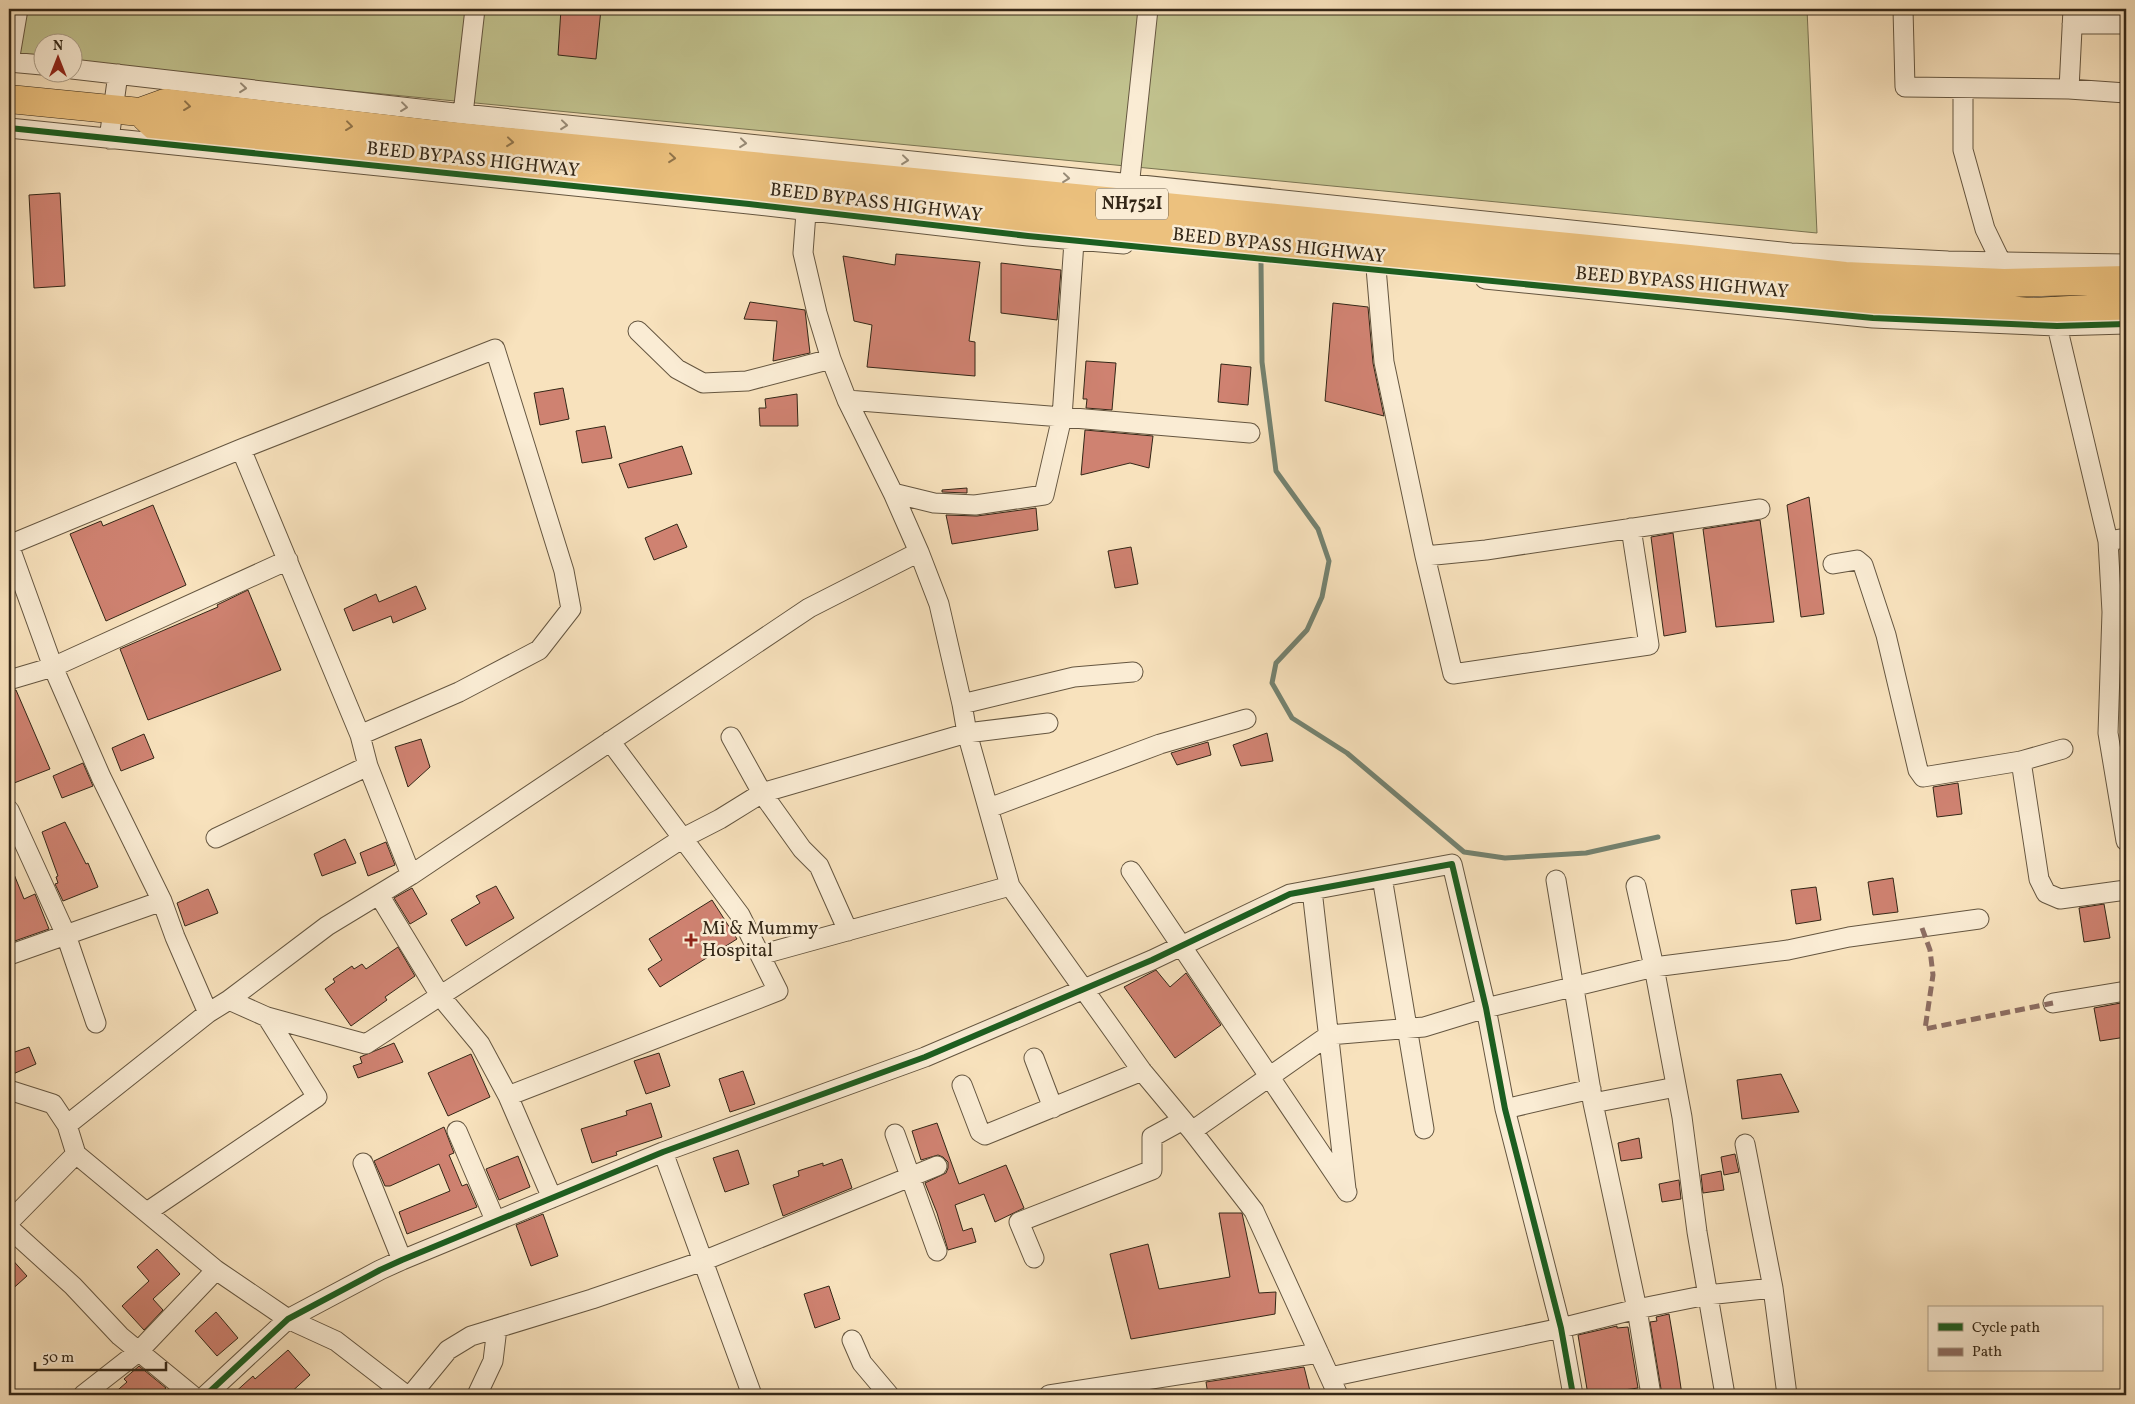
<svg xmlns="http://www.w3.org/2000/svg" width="2135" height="1404" viewBox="0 0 2135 1404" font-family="Vollkorn,serif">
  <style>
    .green { fill: #c1c28e; stroke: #7a7452 }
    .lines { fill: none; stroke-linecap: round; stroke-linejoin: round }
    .stream { stroke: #748270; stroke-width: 5 }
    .building { fill: #cf8271; stroke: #342717 }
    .minor-casing { stroke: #655640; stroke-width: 21 }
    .highway-casing { stroke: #342717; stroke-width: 29 }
    .minor { stroke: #faecd4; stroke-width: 19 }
    .highway { stroke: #ecc17e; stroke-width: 28 }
    .quiet { stroke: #8d6e63; stroke-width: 5; stroke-dasharray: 10 5; stroke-linecap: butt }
    .cycleway-casing { stroke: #faecd4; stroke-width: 9 }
    .cycleway { stroke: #1b5e20; stroke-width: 6 }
    .oneway { stroke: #978a76 }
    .oneway2 { stroke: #90744a }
    .poi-dot { fill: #8f2418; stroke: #faecd4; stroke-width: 2 }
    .labels { text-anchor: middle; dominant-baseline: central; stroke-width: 5; stroke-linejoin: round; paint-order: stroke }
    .shield { fill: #faecd4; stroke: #6f6250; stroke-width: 1 }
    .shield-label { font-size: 18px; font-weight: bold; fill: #342717 }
    .street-label { font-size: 19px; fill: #342717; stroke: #faecd4 }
    .poi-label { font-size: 19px; fill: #342717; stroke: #faecd4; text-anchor: start }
  </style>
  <rect width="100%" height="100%" fill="#f8e2bd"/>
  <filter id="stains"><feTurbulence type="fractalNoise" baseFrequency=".004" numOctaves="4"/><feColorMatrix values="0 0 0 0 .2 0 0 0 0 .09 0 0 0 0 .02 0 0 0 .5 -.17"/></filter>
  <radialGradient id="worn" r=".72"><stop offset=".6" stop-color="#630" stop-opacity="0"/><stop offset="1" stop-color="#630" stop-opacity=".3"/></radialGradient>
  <!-- green -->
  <path class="green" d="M9,9H1807L1817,233L73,64L72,42H42V61L9,57Z"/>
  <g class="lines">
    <!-- stream -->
    <path class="stream" d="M1261,262L1262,362L1276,471L1318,529L1329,561L1322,597L1307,630L1276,663L1272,683L1292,718L1347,753L1464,852L1505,858L1586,853L1658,837"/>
  </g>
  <!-- building -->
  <path class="building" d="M561,9H601L596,59L558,55Z
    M60,193L65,286L34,288L29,195Z
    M896,254L980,262L969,341L975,342V376L867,367L872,325L854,321L843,256L895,265Z
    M1001,263L1061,270L1057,320L1001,313Z
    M750,302L805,310L810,353L773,361L777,321L744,319Z
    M1333,303L1368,307L1373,363L1384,416L1325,401Z
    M1086,361L1116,363L1112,410L1086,408L1087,399H1083Z
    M1221,364L1251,367L1248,405L1218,402Z
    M563,388L569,419L540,425L534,393Z
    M797,394L798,426H760L759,408H766L765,399Z
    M605,426L612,458L582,463L576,431Z
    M1085,430L1153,436L1149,468L1130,463L1081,475Z
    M682,446L692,474L628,488L619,464Z
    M967,488V493L942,492V490Z
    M1809,497L1824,614L1801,617L1787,505Z
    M153,505L186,585L106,621L70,534L101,521L103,526Z
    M1036,508L1038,530L952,544L946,515L977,516Z
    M1760,520L1774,622L1716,627L1703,529Z
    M677,524L687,547L654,560L645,538Z
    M1673,533L1686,632L1664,636L1651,537Z
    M1131,547L1138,584L1115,588L1108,551Z
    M416,586L426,609L393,623L391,616L353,631L344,609L376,594L379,602Z
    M248,590L281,670L148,720L120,649L218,607L217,605Z
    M16,690L50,769L9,785V691Z
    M1267,733L1273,761L1241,766L1233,745Z
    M144,734L154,758L121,771L112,748Z
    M421,739L430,767L408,787L395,747Z
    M1208,742L1211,755L1177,765L1171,753Z
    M83,763L93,786L62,798L53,776Z
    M1958,783L1962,814L1937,817L1933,787Z
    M65,822L86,864L88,863L98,887L63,901L55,884L58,883L56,877L58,876L42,832Z
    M345,839L356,863L322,876L314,854Z
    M386,842L395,865L368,876L360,853Z
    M9,862L24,899L35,894L49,929L9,943Z
    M1893,878L1898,912L1873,915L1868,882Z
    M496,886L514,918L466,946L451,920L480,903L476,896Z
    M1816,887L1821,920L1796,924L1791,890Z
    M412,888L427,914L410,924L394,898Z
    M208,889L218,913L185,926L177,903Z
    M712,900L737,939L660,987L648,969L662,960L649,939Z
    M2104,904L2110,938L2084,942L2079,908Z
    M398,947L415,976L385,997L387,1000L351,1026L325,989L335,982L333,979L352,966L354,969L362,964L366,969Z
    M1156,970L1170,987L1186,973L1221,1025L1175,1058L1124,987Z
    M2126,1002V1037L2100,1041L2094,1008Z
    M394,1043L403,1062L358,1078L353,1066L362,1063L360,1057Z
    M29,1047L36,1064L13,1074L9,1064V1054Z
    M659,1053L670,1086L646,1094L634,1061Z
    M471,1054L490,1097L448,1116L428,1073Z
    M743,1071L755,1104L730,1112L719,1079Z
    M1781,1074L1799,1112L1742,1119L1737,1080Z
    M651,1103L662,1137L616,1152L617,1155L592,1163L581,1129L627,1115L626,1111Z
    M937,1123L959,1184L1006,1165L1024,1208L995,1222L984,1194L955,1205L963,1231L972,1228L976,1242L948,1250L937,1213L925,1183L946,1173L948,1168V1162L943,1157L938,1155L921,1160L912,1131Z
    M444,1127L454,1153L449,1155L462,1186L467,1184L477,1207L407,1234L399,1212L450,1191L439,1164L390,1186H385L374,1161Z
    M1639,1138L1642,1158L1621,1161L1618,1143Z
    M738,1150L749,1184L725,1192L713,1158Z
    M1735,1154L1739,1172L1724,1175L1721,1157Z
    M518,1156L530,1187L499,1200L486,1169Z
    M842,1159L852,1188L783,1216L773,1185L799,1176L798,1171L823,1163V1166Z
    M1721,1171L1724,1190L1703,1193L1701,1175Z
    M1679,1180L1681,1199L1662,1202L1659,1184Z
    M1219,1213H1242L1259,1293L1276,1292L1275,1314L1131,1339L1110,1254L1148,1244L1159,1289L1230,1277Z
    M543,1214L558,1256L531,1266L516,1225Z
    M157,1249L180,1274L153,1299L163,1310L144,1330L122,1306L149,1281L137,1267Z
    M9,1256L27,1276L9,1292Z
    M829,1286L840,1319L815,1328L804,1294Z
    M216,1312L238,1338L217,1356L195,1331Z
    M1669,1314L1677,1361L1682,1395H1662L1650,1322L1657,1321L1656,1317Z
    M1617,1326V1328L1628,1327L1638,1388L1588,1395L1578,1335Z
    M288,1350L310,1375L288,1395H232L253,1376L255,1379Z
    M139,1366L166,1388L158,1395H112L127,1382L124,1379Z
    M1304,1367L1311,1395H1208L1206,1382Z"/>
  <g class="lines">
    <!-- minor casing -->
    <g class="minor-casing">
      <path id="minor" d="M1903,9L1905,87L2069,89L2073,9
        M2072,24H2126
        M9,62L18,9
        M9,62L42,65
        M72,69L463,114L1791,253L1948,261L2126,264
        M1963,88V150L1985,229L2001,262
        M2069,89L2126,93
        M463,114L475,9
        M9,128L749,204L1028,236L1124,244
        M109,139L118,74
        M1128,197L1148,9
        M807,199L803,253L817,313L831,359L847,400L893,493L919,552L939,604L962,704L967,733L1010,886L1142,1071L1192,1131L1254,1211L1338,1395
        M1375,256L1384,362L1425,556L1486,550L1760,509
        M1485,279L1873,318L2057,326L2126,324
        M2057,326L2108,541L2112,612L2108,733L2126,841
        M638,331L677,369L703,383L747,381L831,359
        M847,400L1062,417L1075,227
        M893,493L934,503L975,505L1044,495L1062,417L1250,433
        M2108,541L2126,538
        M9,545L241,449L495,349L564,571L571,609L539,650L459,692L360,735L241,449
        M9,545L53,667L288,560
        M1425,556L1453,674L1649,645L1631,528
        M1833,564L1857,560L1863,565L1886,635L1918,770L1923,777L2021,761L2063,749
        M9,680L53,667L101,777L162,901L175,937L208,1013
        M962,704L1074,677L1133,672
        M360,735L368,766L411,875
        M731,737L762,793L802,849L819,866L848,931
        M2021,761L2039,879L2046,893L2060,899L2126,890
        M989,808L1160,744L1246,719
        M9,810L66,935L96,1023
        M216,838L368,766
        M1131,871L1347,1192
        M1382,877L1424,1129
        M1556,880L1593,1103L1637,1309L1651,1395
        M1636,886L1654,967L1682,1117L1697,1232L1725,1395
        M1312,890L1346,1189
        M379,895L441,997L480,1044L508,1096L552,1198
        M9,955L162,901
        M760,955L1010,886
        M229,1000L267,1017L366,1044L683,838L720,819L762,793L967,733L1048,723
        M2053,1003L2126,991
        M1034,1058L1053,1108
        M962,1085L980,1132L985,1135L1142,1071
        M9,1090L53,1104L67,1125L76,1154L216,1270L288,1319L336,1341L406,1395
        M508,1096L778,991L740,915L610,741
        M1593,1103L1676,1087
        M1505,1109L1591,1089
        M67,1125L208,1013L229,1000L327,926L411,875L809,608L919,552
        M457,1131L495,1220
        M1192,1131L1329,1035L1424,1027L1486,1008L1654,967L1788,950L1849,937L1979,919
        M895,1134L937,1251
        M1745,1144L1773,1288
        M663,1152L752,1395
        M363,1163L402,1260
        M147,1212L317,1097L267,1017
        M9,1222L76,1154
        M9,1228L73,1286L120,1336L192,1395
        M1034,1258L1019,1222L1152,1170V1137L1183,1120
        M852,1340L862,1363L889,1395
        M1330,1377L1561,1328L1637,1309L1707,1295L1773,1288L1787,1395
        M83,1395L138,1352L216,1270
        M206,1395L288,1319L380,1270L402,1260L663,1152L925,1057L1152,960L1290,894L1452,864L1486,1008L1505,1109L1561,1328L1573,1395
        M411,1395L448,1350L471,1336L592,1299L703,1261L937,1166
        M477,1395L493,1361L497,1328
        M1049,1395L1319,1353"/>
    </g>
    <!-- highway casing -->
    <g class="highway-casing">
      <path id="highway" d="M9,99L140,112L165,103L430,134L1689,259L1845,276L2004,283L2126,280
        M140,112L157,128L808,194L937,212L1375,256L1879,301L2032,312L2126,307"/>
    </g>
    <!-- minor -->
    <use href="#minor" class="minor"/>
    <!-- highway -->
    <use href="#highway" class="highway"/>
    <!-- quiet -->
    <path class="quiet" d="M1922,928L1930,950L1933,975L1925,1029L2053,1003"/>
    <!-- cycleway casing -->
    <g class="cycleway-casing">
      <path id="cycleway" d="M9,128L749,204L1028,236L1873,318L2057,326L2126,324
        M206,1395L288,1319L380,1270L402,1260L663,1152L925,1057L1152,960L1290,894L1452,864L1486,1008L1505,1109L1561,1328L1573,1395"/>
    </g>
    <!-- cycleway -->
    <use href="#cycleway" class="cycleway"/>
  </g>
  <!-- one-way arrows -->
  <defs><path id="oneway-chevron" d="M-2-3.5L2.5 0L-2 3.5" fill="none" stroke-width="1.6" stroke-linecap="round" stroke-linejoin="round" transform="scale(1.25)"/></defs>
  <g class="oneway">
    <use href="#oneway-chevron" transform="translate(243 88) rotate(6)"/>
    <use href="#oneway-chevron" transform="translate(404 107) rotate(7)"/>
    <use href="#oneway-chevron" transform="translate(564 125) rotate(6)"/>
    <use href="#oneway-chevron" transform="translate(743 143) rotate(6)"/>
    <use href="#oneway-chevron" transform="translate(905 160) rotate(6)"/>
    <use href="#oneway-chevron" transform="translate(1066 178) rotate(6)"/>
  </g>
  <g class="oneway2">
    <use href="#oneway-chevron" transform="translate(187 106) rotate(7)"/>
    <use href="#oneway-chevron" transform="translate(349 126) rotate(7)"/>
    <use href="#oneway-chevron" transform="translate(510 142) rotate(6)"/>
    <use href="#oneway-chevron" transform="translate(672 158) rotate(6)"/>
  </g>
  <!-- markers -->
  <path class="poi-dot" d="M688.5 932.5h5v5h5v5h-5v5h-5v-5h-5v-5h5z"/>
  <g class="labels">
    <!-- shield labels -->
    <rect class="shield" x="1096" y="188.5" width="72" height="31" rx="4"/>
    <g class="shield-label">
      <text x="1132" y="204">NH752I</text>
    </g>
    <!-- street labels -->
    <g class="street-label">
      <text transform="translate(473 160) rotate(6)">BEED BYPASS HIGHWAY</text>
      <text transform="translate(876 203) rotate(7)">BEED BYPASS HIGHWAY</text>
      <text transform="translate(1279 246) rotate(6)">BEED BYPASS HIGHWAY</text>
      <text transform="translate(1682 283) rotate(5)">BEED BYPASS HIGHWAY</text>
    </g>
    <!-- poi labels -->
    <g class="poi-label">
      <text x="702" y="929">Mi &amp; Mummy<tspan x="702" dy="22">Hospital</tspan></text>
    </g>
  </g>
  <!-- margin -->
  <rect width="2135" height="1404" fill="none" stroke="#f8e2bd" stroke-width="30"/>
  <rect x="10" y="10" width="2115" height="1384" fill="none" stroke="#342717" stroke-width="2.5"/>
  <rect x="15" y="15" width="2105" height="1374" fill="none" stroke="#342717"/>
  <!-- legend -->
  <rect x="1928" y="1306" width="175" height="65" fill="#faecd4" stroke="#ab9d88"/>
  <rect x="1938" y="1323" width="25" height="8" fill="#1b5e20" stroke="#ab9d88"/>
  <text x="1972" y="1332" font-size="15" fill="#342717">Cycle path</text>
  <rect x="1938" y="1348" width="25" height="8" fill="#8d6e63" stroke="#ab9d88"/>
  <text x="1972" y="1356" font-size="15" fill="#342717">Path</text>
  <!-- north arrow -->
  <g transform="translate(58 58)"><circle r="24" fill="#faecd4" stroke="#ab9d88"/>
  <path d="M0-4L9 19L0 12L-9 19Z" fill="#8f2418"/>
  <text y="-8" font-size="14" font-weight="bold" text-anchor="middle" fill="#342717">N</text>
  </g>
  <!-- scale -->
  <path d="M35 1362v8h131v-8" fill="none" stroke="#342717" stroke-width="2.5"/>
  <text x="42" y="1362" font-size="15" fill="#342717" stroke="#faecd4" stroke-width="4" paint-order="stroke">50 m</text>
  <rect width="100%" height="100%" filter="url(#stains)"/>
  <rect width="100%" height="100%" fill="url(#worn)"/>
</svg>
